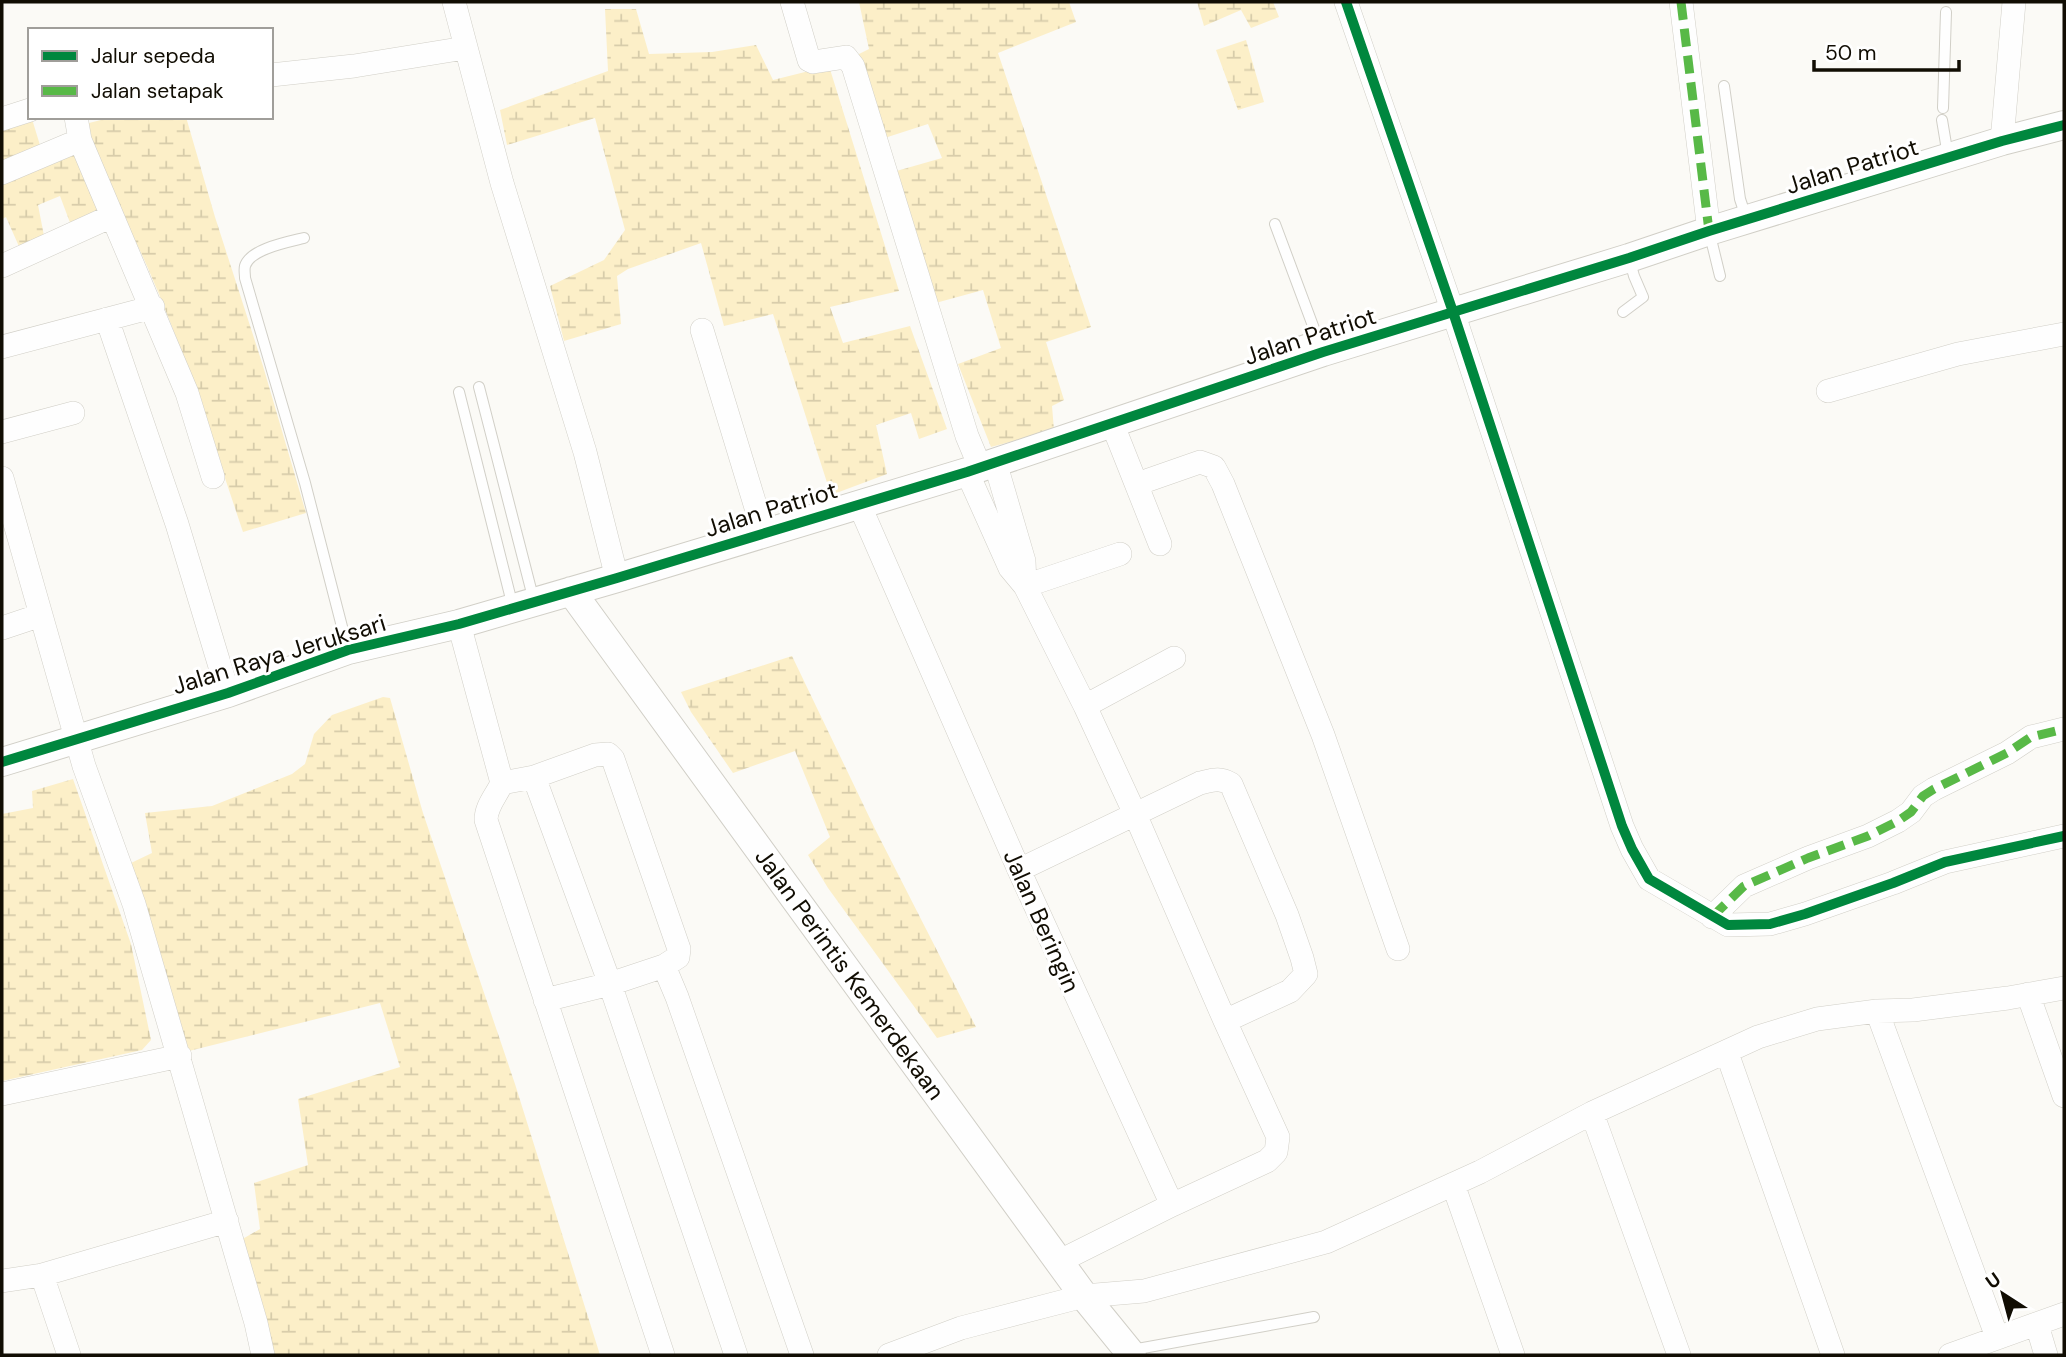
<svg xmlns="http://www.w3.org/2000/svg" width="2066" height="1357" viewBox="0 0 2066 1357" font-family="'DM Sans',sans-serif">
  <style>
    .wetland { fill: url(#wetland-marsh) }
    .lines { fill: none; stroke-linecap: round; stroke-linejoin: round }
    .service-casing { stroke: #d1cfc7; stroke-width: 12 }
    .minor-casing { stroke: #d1cfc7; stroke-width: 24 }
    .tertiary-casing { stroke: #d1cfc7; stroke-width: 30 }
    .service { stroke: #fefefe; stroke-width: 10 }
    .minor { stroke: #fefefe; stroke-width: 23 }
    .tertiary { stroke: #fefefe; stroke-width: 28 }
    .quiet { stroke: #58b947; stroke-width: 9; stroke-dasharray: 18 9; stroke-linecap: butt }
    .cycleway-casing { stroke: #fff; stroke-width: 15 }
    .cycleway { stroke: #00873e; stroke-width: 10 }
    .labels { text-anchor: middle; dominant-baseline: central; stroke-width: 6; stroke-linejoin: round; paint-order: stroke }
    .street-label { font-size: 24px; fill: #110d03; stroke: #fff }
  </style>
  <defs>
    <pattern id="wetland-marsh" width="20" height="14" patternUnits="userSpaceOnUse" patternTransform="scale(1.75)"><rect width="20" height="14" fill="#fcefc8"/><path d="M1 5h8M5 5V1M11 12h8M15 12V8" fill="none" stroke="#d7ccaa"/></pattern>
  </defs>
  <rect width="100%" height="100%" fill="#fbfaf6"/>
  <!-- wetland -->
  <path class="wetland" d="M859,2H1069L1076,22L998,53L1091,327L1046,342L1064,400L1052,406L1054,430L991,447L958,364L1001,348L983,290L921,307L879,176L942,158L928,124L866,144L843,62L869,49Z
    M1197,2H1273L1279,17L1251,28L1241,10L1204,26Z
    M605,9H636L649,54L712,52L756,45L773,80L829,66L899,291L830,307L843,343L910,326L947,429L919,439L911,413L876,425L887,474L831,495L773,314L724,326L701,243L628,269L617,276L621,324L564,341L550,286L604,260L625,230L595,118L507,145L500,110L608,71Z
    M1246,40L1264,102L1238,110L1216,50Z
    M113,117H186L215,217L263,366L306,513L243,532C213,443 185,352 147,266C126,218 99,174 85,124Z
    M32,119L43,155L77,151L101,216L72,228L60,196L38,205L45,241L21,251L6,217L2,219V128Z
    M792,656L875,829L976,1027L937,1038L828,888L808,855L830,837L795,751L733,773L691,712L681,692Z
    M383,697L390,698L423,813L515,1084L600,1355H274L268,1328L239,1241L260,1229L254,1183L308,1165L298,1099L400,1067L380,1003L185,1052L131,863L152,853L145,813L212,806L292,774L305,764L314,734L332,715Z
    M73,779L131,944L151,1040L142,1050L2,1081V814L33,808L32,791Z"/>
  <g class="lines">
    <!-- service casing -->
    <g class="service-casing">
      <path id="service" d="M1724,86L1740,199L1746,217
        M1943,108L1946,12
        M1942,120L1948,156
        M1275,224L1322,350
        M1709,231L1720,276
        M304,238C288,242 250,249 245,266C244,270 245,274 245,278L305,483L348,650
        M1623,312L1643,297L1634,276L1629,258
        M1279,365L1276,355L1279,349L1356,322L1360,324L1365,337
        M479,387L534,601
        M459,392L513,607
        M1132,1350L1314,1317"/>
    </g>
    <!-- minor casing -->
    <g class="minor-casing">
      <path id="minor" d="M454,2L502,183L585,452L617,578
        M792,2L809,60L813,62L846,57L853,66L967,436L980,467
        M1346,2L1453,312L1622,826L1632,849L1649,879L1728,925L1770,924L1805,914L1893,883L1945,862L2064,836
        M1681,2L1709,231
        M271,75L354,66L465,48
        M76,117L80,140L187,393L213,477
        M2,119L30,110
        M2002,141L2014,2
        M2,173L80,140
        M2,266L112,216
        M107,319L177,524L228,693
        M702,330L764,534
        M2,347L153,307
        M1828,391L1958,354L2064,334
        M1112,423L1160,544
        M2,432L73,413
        M995,462L1024,561L1025,586
        M967,472L1010,568L1025,586L1085,706L1135,814L1225,1021L1278,1137L1276,1152L1267,1161L1172,1205
        M2,478L84,766L134,904L256,1323L263,1355
        M1137,484L1200,462L1214,467L1223,484L1323,735L1398,949
        M859,504L1019,870L1172,1205L1060,1261
        M1025,586L1120,554
        M459,624L502,783C496,796 486,806 486,820L663,1355
        M2,628L41,615
        M1085,706L1174,658
        M534,777L610,984L736,1355
        M502,783L534,777L595,755L608,754L613,759L679,949L678,957L664,966L677,997L802,1355
        M1019,870L1200,783C1213,780 1219,777 1231,784L1287,915L1302,958L1306,974L1290,991L1225,1021
        M1712,917L1744,886L1808,858L1868,836L1898,821L1911,812L1923,796L1934,789L2007,753L2031,737L2064,729
        M2028,994L2064,1096
        M545,1000L610,984L664,966
        M1877,1011L1997,1337
        M1727,1053L1833,1355
        M2,1094L180,1056
        M1592,1113L1679,1355
        M1453,1184L1513,1355
        M42,1275L69,1355
        M2,1281L42,1275L227,1221
        M2037,1325L2046,1355
        M889,1355L961,1328L1084,1296L1144,1291L1326,1242L1480,1172L1592,1113L1758,1037L1817,1019L1877,1011L1913,1010L2008,998L2064,988
        M1950,1355L2064,1314"/>
    </g>
    <!-- tertiary casing -->
    <g class="tertiary-casing">
      <path id="tertiary" d="M571,591L1084,1296L1132,1355
        M2,762L228,693L348,650L459,624L617,578L967,472L1323,352L1629,258L1709,231L2002,141L2064,125"/>
    </g>
    <!-- service -->
    <use href="#service" class="service"/>
    <!-- minor -->
    <use href="#minor" class="minor"/>
    <!-- tertiary -->
    <use href="#tertiary" class="tertiary"/>
    <!-- quiet -->
    <path class="quiet" d="M1681,2L1709,231
      M1712,917L1744,886L1808,858L1868,836L1898,821L1911,812L1923,796L1934,789L2007,753L2031,737L2064,729"/>
    <!-- cycleway casing -->
    <g class="cycleway-casing">
      <path id="cycleway" d="M1346,2L1453,312L1622,826L1632,849L1649,879L1728,925L1770,924L1805,914L1893,883L1945,862L2064,836
        M2,762L228,693L348,650L459,624L617,578L967,472L1323,352L1629,258L1709,231L2002,141L2064,125"/>
    </g>
    <!-- cycleway -->
    <use href="#cycleway" class="cycleway"/>
  </g>
  <g class="labels">
    <!-- street labels -->
    <g class="street-label">
      <text transform="translate(1852 166) rotate(-17)">Jalan Patriot</text>
      <text transform="translate(1310 336) rotate(-18)">Jalan Patriot</text>
      <text transform="translate(771 509) rotate(-17)">Jalan Patriot</text>
      <text transform="translate(279 654) rotate(-17)">Jalan Raya Jeruksari</text>
      <text transform="translate(1042 921) rotate(66)">Jalan Beringin</text>
      <text transform="translate(850 974) rotate(54)">Jalan Perintis Kemerdekaan</text>
    </g>
  </g>
  <!-- border -->
  <rect width="2066" height="1357" fill="none" stroke="#110d03" stroke-width="7"/>
  <!-- legend -->
  <rect x="28" y="28" width="245" height="91" fill="#ffffff" stroke="#a09e9a" stroke-width="2"/>
  <rect x="42" y="51" width="35" height="10" fill="#00873e" stroke="#a09e9a" stroke-width="2"/>
  <text x="91" y="63" font-size="21" fill="#110d03">Jalur sepeda</text>
  <rect x="42" y="86" width="35" height="10" fill="#58b947" stroke="#a09e9a" stroke-width="2"/>
  <text x="91" y="98" font-size="21" fill="#110d03">Jalan setapak</text>
  <!-- north arrow -->
  <g transform="translate(2003 1294) rotate(324)" stroke="#ffffff" stroke-width="5" paint-order="stroke">
  <path d="M0-5L12 26L0 18L-12 26Z" fill="#110d03"/>
  <text y="-10" font-size="19" font-weight="bold" text-anchor="middle" fill="#110d03">U</text>
  </g>
  <!-- scale -->
  <path d="M1814 60v10h145v-10" fill="none" stroke="#110d03" stroke-width="3.5"/>
  <text x="1825" y="60" font-size="21" fill="#110d03" stroke="#ffffff" stroke-width="5" paint-order="stroke">50 m</text>
</svg>
